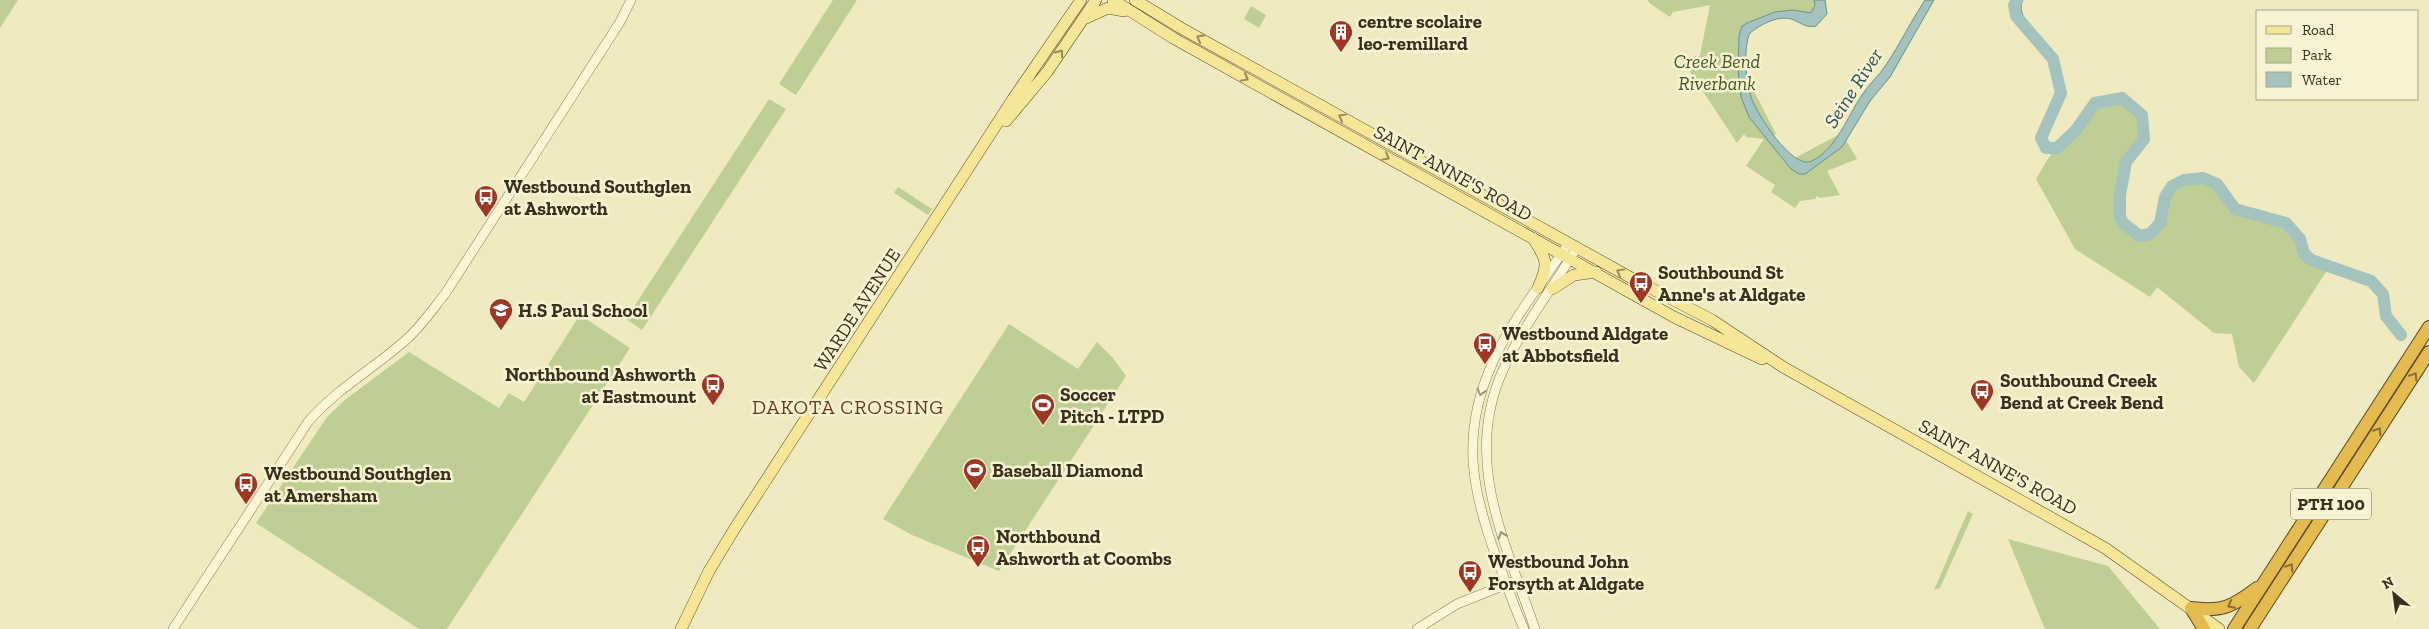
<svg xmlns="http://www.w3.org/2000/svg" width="2429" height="629" viewBox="0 0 2429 629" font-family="'Zilla Slab',serif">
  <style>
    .green { fill: #bece95 }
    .water { fill: #a4c2be; stroke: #6a908d }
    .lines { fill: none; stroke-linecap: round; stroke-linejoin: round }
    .river { stroke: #a4c2be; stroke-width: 12 }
    .minor-casing { stroke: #8a7b58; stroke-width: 10 }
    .major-casing { stroke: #58482c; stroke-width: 12 }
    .highway-casing { stroke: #58482c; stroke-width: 14 }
    .minor { stroke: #faf5d5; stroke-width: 9 }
    .major { stroke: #f5e797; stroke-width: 11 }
    .highway { stroke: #e3bb4e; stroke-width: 12 }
    .oneway { stroke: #978b5a }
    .oneway2 { stroke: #866e33 }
    .oneway3 { stroke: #9a9279 }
    .labels { text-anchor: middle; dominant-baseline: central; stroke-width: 5; stroke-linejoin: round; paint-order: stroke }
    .shield { fill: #f7f2d1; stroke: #726a53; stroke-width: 1 }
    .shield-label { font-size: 18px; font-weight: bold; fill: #392f1d }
    .poi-label { font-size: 19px; font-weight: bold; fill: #392f1d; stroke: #f7f2d1; text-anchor: start }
    .park-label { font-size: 19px; font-style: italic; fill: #415722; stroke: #f7f2d1 }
    .street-label { font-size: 19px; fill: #392f1d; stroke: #f7f2d1 }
    .water-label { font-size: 20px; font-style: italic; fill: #2b555a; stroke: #f7f2d1 }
    .neighbourhood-label { font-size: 20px; letter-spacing: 1px; fill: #68381a; stroke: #f7f2d1 }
  </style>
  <rect width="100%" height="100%" fill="#f0eac1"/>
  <!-- green -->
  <path class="green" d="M0,0H18L0,28Z
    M833,0H857L796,95L779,84Z
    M1648,0H1814L1815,5L1811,14L1793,10L1739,35L1738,60L1776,134L1767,138L1791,160L1842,133L1857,159L1827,171L1840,195L1820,198L1817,196L1815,199L1800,201L1795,208L1771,192L1775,185L1746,166L1764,139L1746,137L1744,134L1737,143L1690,72L1700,55L1710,5L1673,12L1670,17L1649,3Z
    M1251,6L1266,15L1259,28L1244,19Z
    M769,99L786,109L642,330L626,319Z
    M2102,100H2112L2139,107C2157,131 2136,139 2128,159C2124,171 2118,205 2121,217C2123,223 2128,228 2133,233L2148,235L2159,221L2171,187C2183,178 2206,172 2218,184C2227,193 2231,206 2244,211C2259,216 2275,214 2288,226C2307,243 2288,265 2328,269L2254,383L2239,367L2232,334L2214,333L2157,287L2150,297L2075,249L2036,179C2042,170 2048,156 2056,149C2060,145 2066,143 2070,137C2083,120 2082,110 2102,100Z
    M898,187L932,209L928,215L894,193Z
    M580,315L630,348L447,629H419L256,523L327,417L346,399L409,352L499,408L509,393L524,402Z
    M1009,324L1078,369L1097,342L1113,358L1126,376L999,571L912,535L883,519Z
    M1968,511L1973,514L1940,588L1934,590Z
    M2008,539L2108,566L2160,629H2045Z"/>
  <!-- water -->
  <path class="water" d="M1814,0H1825L1827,14L1816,26C1806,28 1803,24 1794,20C1780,14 1761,24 1750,33C1743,46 1746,83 1751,97C1756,113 1793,171 1812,161C1837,148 1847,117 1862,95C1869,84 1879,76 1886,65C1900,44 1911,21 1925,0H1934L1890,77L1870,101L1842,147L1805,174H1799L1791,169L1749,117L1741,97L1738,69L1739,35L1742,26L1747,23L1775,12L1793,10L1811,13L1815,5Z
    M2013,0H2023C2017,12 2027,23 2036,31L2031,39C2020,28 2008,16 2013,0Z"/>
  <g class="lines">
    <!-- river -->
    <path class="river" d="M2017,0L2014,5L2016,16L2053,59L2061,93L2041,138L2046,148H2057L2076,130L2095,103L2122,98L2142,115L2144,139L2126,162L2120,195V217L2123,223L2140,236L2150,234L2160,223L2165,197L2172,186L2184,180L2203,178L2217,184L2235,209L2286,223L2300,239L2304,253L2311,260L2371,281L2383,294L2386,316L2401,335"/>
    <!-- minor casing -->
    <g class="minor-casing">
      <path id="minor" d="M173,629L308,422C337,388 375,368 408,338C422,325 433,309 445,294L620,22L631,0
        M1417,629L1457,604L1512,582
        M1524,629C1514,607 1507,585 1498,562C1472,492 1460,436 1492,364C1510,322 1543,281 1569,243
        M1535,629C1506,543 1462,461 1503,370C1522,327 1553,288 1577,247"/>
    </g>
    <!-- major casing -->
    <g class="major-casing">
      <path id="major" d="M1113,0L1173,38L1674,317L1762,359
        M1135,0L1181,28L1635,280L1712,320L1783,367L2105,548L2219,629
        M1086,18L1108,8L1124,11
        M1006,121L1047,72L1096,0
        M1533,238C1547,260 1549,264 1538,288
        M1552,289L1574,275L1596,272
        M681,629L709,571L735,528L1013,99L1081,0"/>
    </g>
    <!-- highway casing -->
    <g class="highway-casing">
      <path id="highway" d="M2191,608C2222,612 2232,607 2257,588
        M2191,608L2204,629
        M2234,629L2429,327
        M2250,629L2429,352"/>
    </g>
    <!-- minor -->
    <use href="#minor" class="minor"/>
    <!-- major -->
    <use href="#major" class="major"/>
    <!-- highway -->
    <use href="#highway" class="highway"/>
  </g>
  <!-- one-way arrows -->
  <defs><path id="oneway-chevron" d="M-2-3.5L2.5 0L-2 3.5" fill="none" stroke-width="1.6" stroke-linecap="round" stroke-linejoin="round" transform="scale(1.25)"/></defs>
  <g class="oneway">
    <use href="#oneway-chevron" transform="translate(1200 38) rotate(-152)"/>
    <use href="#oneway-chevron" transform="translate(1060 53) rotate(-55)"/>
    <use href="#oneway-chevron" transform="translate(1245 78) rotate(29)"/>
    <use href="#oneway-chevron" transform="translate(1342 117) rotate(-151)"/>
    <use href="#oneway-chevron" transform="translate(1386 157) rotate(29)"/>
    <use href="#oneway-chevron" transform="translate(1620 272) rotate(-151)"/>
  </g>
  <g class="oneway2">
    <use href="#oneway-chevron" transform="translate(2414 376) rotate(-57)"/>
    <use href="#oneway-chevron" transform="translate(2378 431) rotate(-57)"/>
    <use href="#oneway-chevron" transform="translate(2290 567) rotate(-57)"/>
    <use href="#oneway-chevron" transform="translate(2231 605) rotate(153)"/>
  </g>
  <g class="oneway3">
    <use href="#oneway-chevron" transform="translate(1481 392) rotate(107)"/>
    <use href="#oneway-chevron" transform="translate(1502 535) rotate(-109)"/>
  </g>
  <!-- icons -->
  <defs>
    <g id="building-pin" transform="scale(1.25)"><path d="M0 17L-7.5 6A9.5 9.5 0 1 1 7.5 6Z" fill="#9c3825" stroke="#f7f2d1"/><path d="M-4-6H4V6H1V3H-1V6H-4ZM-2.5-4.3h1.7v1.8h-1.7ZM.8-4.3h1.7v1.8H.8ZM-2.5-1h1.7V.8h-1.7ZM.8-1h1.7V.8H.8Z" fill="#fff"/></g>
    <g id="bus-pin" transform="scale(1.25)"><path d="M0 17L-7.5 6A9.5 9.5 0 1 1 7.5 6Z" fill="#9c3825" stroke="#f7f2d1"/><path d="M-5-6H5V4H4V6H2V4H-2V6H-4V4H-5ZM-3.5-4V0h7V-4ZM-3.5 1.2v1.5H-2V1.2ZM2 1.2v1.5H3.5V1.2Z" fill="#fff"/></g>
    <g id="school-pin" transform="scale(1.25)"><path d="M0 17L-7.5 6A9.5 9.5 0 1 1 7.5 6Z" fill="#9c3825" stroke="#f7f2d1"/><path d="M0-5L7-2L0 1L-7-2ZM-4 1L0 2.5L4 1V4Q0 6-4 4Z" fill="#fff"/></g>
    <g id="stadium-pin" transform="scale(1.25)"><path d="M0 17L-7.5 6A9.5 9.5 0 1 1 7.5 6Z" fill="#9c3825" stroke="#f7f2d1"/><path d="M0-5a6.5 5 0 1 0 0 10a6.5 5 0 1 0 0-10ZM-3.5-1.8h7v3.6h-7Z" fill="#fff"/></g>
  </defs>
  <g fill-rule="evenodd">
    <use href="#building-pin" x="1341" y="32"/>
    <use href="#bus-pin" x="486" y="197"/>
    <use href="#bus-pin" x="1641" y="283"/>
    <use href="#school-pin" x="501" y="310"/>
    <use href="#bus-pin" x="1485" y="344"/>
    <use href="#bus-pin" x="713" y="385"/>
    <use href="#bus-pin" x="1982" y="391"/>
    <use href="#stadium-pin" x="1043" y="405"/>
    <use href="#stadium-pin" x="975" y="470"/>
    <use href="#bus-pin" x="246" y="484"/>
    <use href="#bus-pin" x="978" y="547"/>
    <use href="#bus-pin" x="1470" y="572"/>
  </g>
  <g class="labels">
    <!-- shield labels -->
    <rect class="shield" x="2291" y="488.5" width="80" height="31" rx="4"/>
    <g class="shield-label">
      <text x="2331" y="504">PTH 100</text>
    </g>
    <!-- poi labels -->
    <g class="poi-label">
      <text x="1358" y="21">centre scolaire<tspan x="1358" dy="22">leo-remillard</tspan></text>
      <text x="504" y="186">Westbound Southglen<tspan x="504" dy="22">at Ashworth</tspan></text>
      <text x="1658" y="272">Southbound St<tspan x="1658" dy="22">Anne's at Aldgate</tspan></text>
      <text x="518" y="310">H.S Paul School</text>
      <text x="1502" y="333">Westbound Aldgate<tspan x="1502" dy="22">at Abbotsfield</tspan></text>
      <text x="696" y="374" text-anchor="end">Northbound Ashworth<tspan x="696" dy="22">at Eastmount</tspan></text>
      <text x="2000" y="380">Southbound Creek<tspan x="2000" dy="22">Bend at Creek Bend</tspan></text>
      <text x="1060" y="394">Soccer<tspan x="1060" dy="22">Pitch - LTPD</tspan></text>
      <text x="992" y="470">Baseball Diamond</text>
      <text x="264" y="473">Westbound Southglen<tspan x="264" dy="22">at Amersham</tspan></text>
      <text x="996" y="536">Northbound<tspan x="996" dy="22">Ashworth at Coombs</tspan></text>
      <text x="1488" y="561">Westbound John<tspan x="1488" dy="22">Forsyth at Aldgate</tspan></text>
    </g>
    <!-- park labels -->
    <g class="park-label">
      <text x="1717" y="61">Creek Bend<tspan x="1717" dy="22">Riverbank</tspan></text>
    </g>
    <!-- street labels -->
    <g class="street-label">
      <text transform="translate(1453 173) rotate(29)">SAINT ANNE'S ROAD</text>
      <text transform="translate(857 310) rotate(-57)">WARDE AVENUE</text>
      <text transform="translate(1998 467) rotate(29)">SAINT ANNE'S ROAD</text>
    </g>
    <!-- water labels -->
    <g class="water-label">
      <text transform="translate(1853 88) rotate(-57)">Seine River</text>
    </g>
    <!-- neighbourhood labels -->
    <g class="neighbourhood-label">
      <text x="848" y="407">DAKOTA CROSSING</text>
    </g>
  </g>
  <!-- legend -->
  <rect x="2256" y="10" width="162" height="90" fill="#f7f2d1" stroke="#aba489"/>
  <rect x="2266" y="26" width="25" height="8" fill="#f5e797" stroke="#aba489"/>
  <text x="2302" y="35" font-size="15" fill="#392f1d">Road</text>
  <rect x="2266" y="48" width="25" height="15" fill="#bece95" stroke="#aba489"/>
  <text x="2302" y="60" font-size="15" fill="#392f1d">Park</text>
  <rect x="2266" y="72" width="25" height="15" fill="#a4c2be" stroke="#aba489"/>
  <text x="2302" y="85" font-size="15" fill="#392f1d">Water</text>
  <!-- north arrow -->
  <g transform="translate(2394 594) rotate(331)" stroke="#f7f2d1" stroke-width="4" paint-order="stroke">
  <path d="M0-4L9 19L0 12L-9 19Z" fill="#392f1d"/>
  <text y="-8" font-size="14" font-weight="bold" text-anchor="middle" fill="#392f1d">N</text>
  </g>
</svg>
